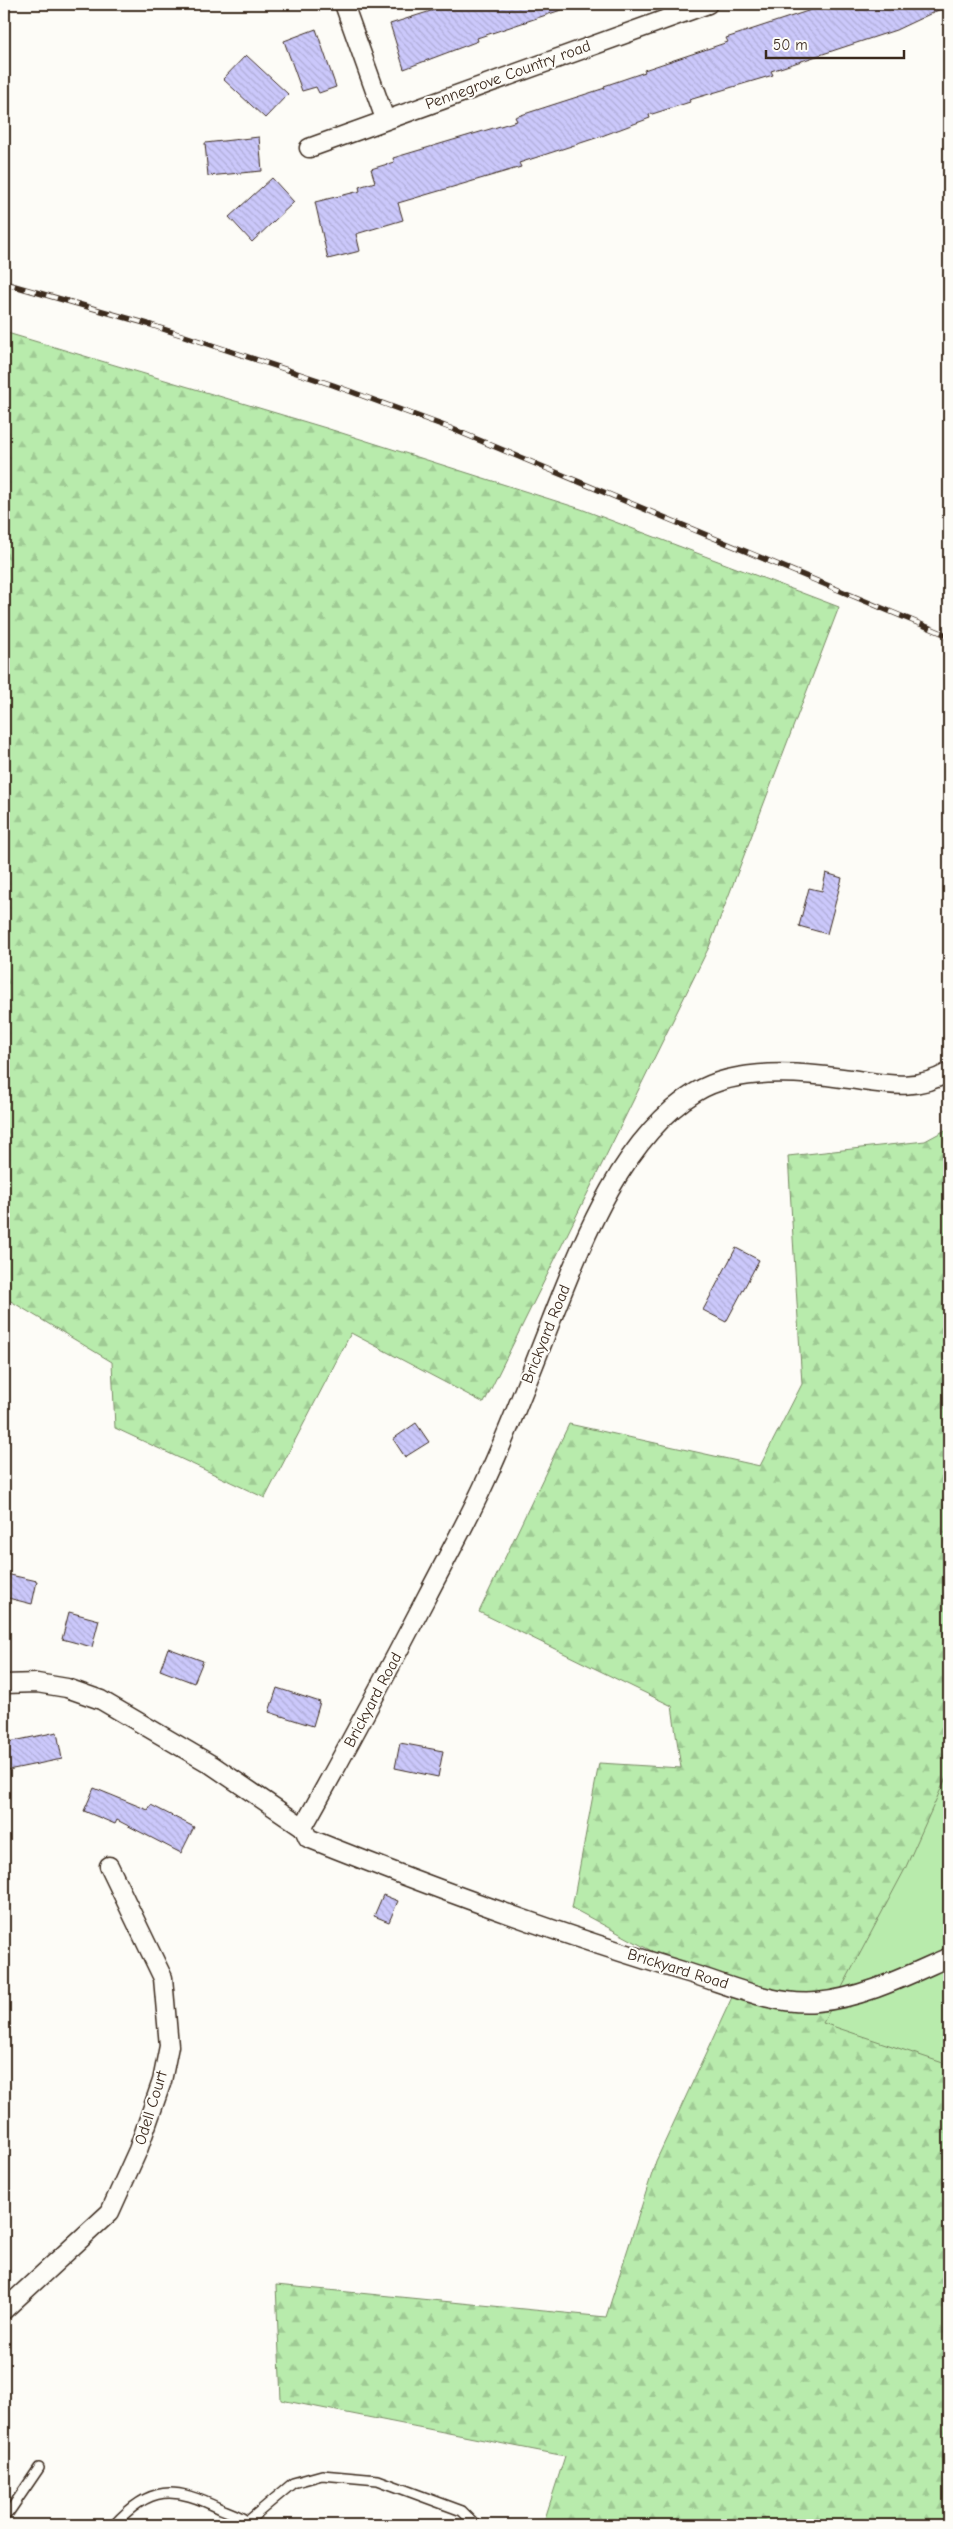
<svg xmlns="http://www.w3.org/2000/svg" width="953" height="2529" viewBox="0 0 953 2529" font-family="'Comic Neue',sans-serif">
  <style>
    .forest { fill: url(#forest-firs); stroke: #7a8a65 }
    .park { fill: #b8ebac; stroke: #7a8a65 }
    .building { fill: url(#building-back-hatch); stroke: #3b2a1e }
    .lines { fill: none; stroke-linecap: round; stroke-linejoin: round }
    .service-casing { stroke: #3b2a1e; stroke-width: 12 }
    .minor-casing { stroke: #3b2a1e; stroke-width: 21 }
    .service { stroke: #fdfcf7; stroke-width: 9 }
    .minor { stroke: #fdfcf7; stroke-width: 18 }
    .rail-casing { stroke: #3b2a1e; stroke-width: 5.5 }
    .rail { stroke: #fdfcf7; stroke-width: 4; stroke-dasharray: 11; stroke-linecap: butt }
    .labels { text-anchor: middle; dominant-baseline: central; stroke-width: 4; stroke-linejoin: round; paint-order: stroke }
    .street-label { font-size: 16px; fill: #3b2a1e; stroke: #fdfcf7 }
  </style>
  <defs>
    <pattern id="forest-firs" width="22" height="20" patternUnits="userSpaceOnUse" patternTransform="scale(1.25)"><rect width="22" height="20" fill="#b8ebac"/><path d="M5 1l3.5 6h-7zM16 11l3.5 6h-7z" fill="#9fca94"/></pattern>
    <pattern id="building-back-hatch" width="6" height="6" patternUnits="userSpaceOnUse" patternTransform="scale(1.25)"><rect width="6" height="6" fill="#cbc8fb"/><path d="M-1 5l2 2M0 0l6 6M5-1l2 2" fill="none" stroke="#afacd7"/></pattern>
  </defs>
  <rect width="100%" height="100%" fill="#fdfcf7"/>
  <filter id="ink" filterUnits="userSpaceOnUse"><feTurbulence type="fractalNoise" baseFrequency=".02" numOctaves="2"/><feDisplacementMap in="SourceGraphic" scale="10" xChannelSelector="R" yChannelSelector="G"/><feConvolveMatrix kernelMatrix="1 2 1 2 8 2 1 2 1" color-interpolation-filters="sRGB"/></filter>
  <g filter="url(#ink)">
    <!-- forest -->
    <path class="forest" d="M4,332L326,428L581,509L839,607L709,947L484,1403L351,1333L265,1498L115,1428L112,1362L4,1297Z
      M949,1128V2525H543L565,2456L281,2400L276,2285L606,2317L656,2161L733,1995L572,1908L599,1763L681,1768L672,1706L479,1612L569,1424L760,1466L802,1384L788,1156L925,1141Z"/>
    <!-- park -->
    <path class="park" d="M949,1771V2065L823,2023L905,1869Z"/>
    <!-- building -->
    <path class="building" d="M432,4H572L573,6L477,38L478,41L404,69L390,24L434,10Z
      M829,4L949,5L896,30L771,71L773,75L689,100L690,102L649,115L650,118L599,137L519,163L521,167L398,203L403,220L356,234L360,251L328,259L315,202L360,191L359,187L375,182L371,169L394,162L393,158L517,121L515,117L605,88L604,86L645,72L644,70L728,42L726,38Z
      M316,29L336,87L319,93L316,87L302,91L284,41Z
      M246,55L288,94L265,118L223,79Z
      M259,137L262,171L208,176L205,143Z
      M272,178L294,202L252,242L229,217Z
      M826,873L842,878L827,934L799,926L809,888L822,891Z
      M736,1248L759,1260L726,1322L703,1310Z
      M416,1423L429,1442L405,1457L393,1439Z
      M6,1574L37,1581L32,1604L4,1597Z
      M69,1612L99,1620L92,1647L62,1639Z
      M168,1648L203,1661L194,1683L160,1670Z
      M277,1688L320,1702L313,1726L269,1712Z
      M57,1732L62,1759L8,1770L4,1743Z
      M400,1743L443,1751L438,1777L395,1768Z
      M94,1788L148,1810L151,1805L194,1827L181,1853L117,1820L115,1824L84,1811Z
      M383,1895L398,1901L389,1922L374,1916Z"/>
    <g class="lines">
      <!-- service casing -->
      <g class="service-casing">
        <path id="service" d="M4,2516L9,2512L39,2468
          M248,2521L293,2483L322,2475L378,2480L462,2511L476,2525
          M114,2525C150,2485 174,2486 221,2509C231,2513 244,2517 252,2525"/>
      </g>
      <!-- minor casing -->
      <g class="minor-casing">
        <path id="minor" d="M344,4L385,119
          M309,148L708,4
          M4,1684L37,1683L67,1688L101,1700L212,1765L303,1827L308,1838C433,1888 560,1935 689,1973C729,1985 774,2006 817,2002C863,1998 908,1975 949,1957
          M303,1827C346,1751 386,1675 426,1598C446,1559 468,1520 486,1480C510,1428 530,1375 551,1321C582,1243 621,1138 696,1092C735,1068 799,1072 842,1078C882,1083 913,1093 949,1072
          M4,2310L110,2212L138,2150L162,2081L169,2046L163,1978L109,1866"/>
      </g>
      <!-- service -->
      <use href="#service" class="service"/>
      <!-- minor -->
      <use href="#minor" class="minor"/>
      <!-- rail casing -->
      <g class="rail-casing">
        <path id="rail" d="M4,283L148,324L333,385L450,428L949,636"/>
      </g>
      <!-- rail -->
      <use href="#rail" class="rail"/>
    </g>
  </g>
  <g class="labels">
    <!-- street labels -->
    <g class="street-label">
      <text transform="translate(508 75) rotate(-20)">Pennegrove Country road</text>
      <text transform="translate(546 1334) rotate(-68)">Brickyard Road</text>
      <text transform="translate(373 1700) rotate(-62)">Brickyard Road</text>
      <text transform="translate(678 1969) rotate(17)">Brickyard Road</text>
      <text transform="translate(151 2108) rotate(-73)">Odell Court</text>
    </g>
  </g>
  <!-- margin -->
  <rect width="953" height="2529" fill="none" stroke="#fdfcf7" stroke-width="20"/>
  <rect x="10" y="10" width="933" height="2509" fill="none" stroke="#3b2a1e" stroke-width="2" filter="url(#ink)"/>
  <!-- scale -->
  <path d="M766 50v8h138v-8" fill="none" stroke="#3b2a1e" stroke-width="2.5"/>
  <text x="773" y="50" font-size="15" fill="#3b2a1e" stroke="#fdfcf7" stroke-width="4" paint-order="stroke">50 m</text>
</svg>
